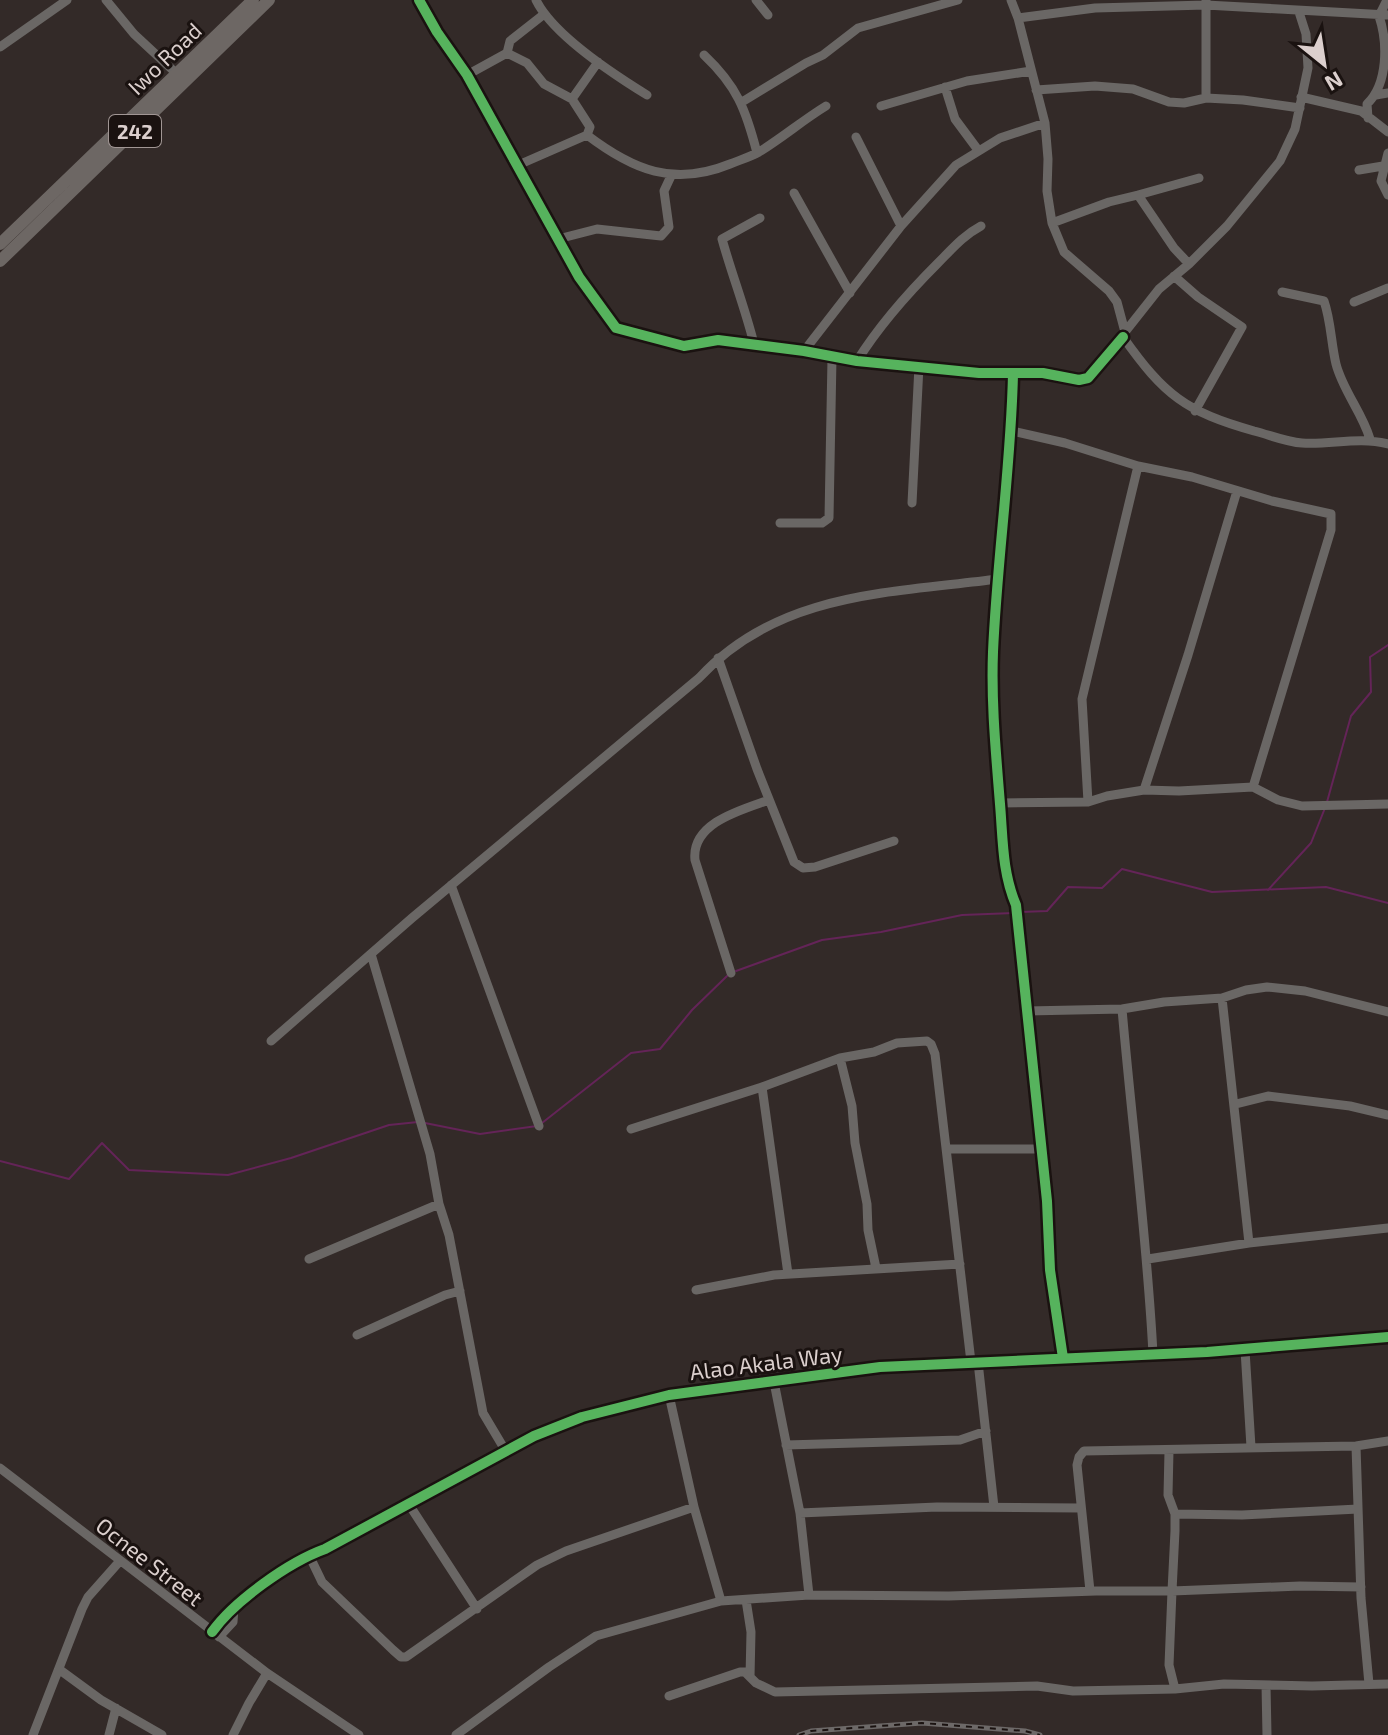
<svg xmlns="http://www.w3.org/2000/svg" width="1388" height="1735" viewBox="0 0 1388 1735" font-family="'Exo 2',sans-serif">
  <style>
    .lines { fill: none; stroke-linecap: round; stroke-linejoin: round }
    .stream { stroke: #642458; stroke-width: 2 }
    .minor { stroke: #6a6765; stroke-width: 9 }
    .major { stroke: #6d6764; stroke-width: 12 }
    .rail-casing { stroke: #6d6968; stroke-width: 5 }
    .rail { stroke: #1a1210; stroke-width: 2; stroke-dasharray: 6; stroke-linecap: butt }
    .cycleway-casing { stroke: #1a1210; stroke-width: 15 }
    .cycleway { stroke: #56b35d; stroke-width: 10 }
    .labels { text-anchor: middle; dominant-baseline: central; stroke-width: 6; stroke-linejoin: round; paint-order: stroke }
    .shield { fill: #1a1210; stroke: #a19694; stroke-width: 2 }
    .shield-label { font-size: 20px; font-weight: bold; fill: #dbcfcd }
    .street-label { font-size: 22px; fill: #dbcfcd; stroke: #1a1210 }
  </style>
  <rect width="100%" height="100%" fill="#332a28"/>
  <g class="lines">
    <!-- stream -->
    <path class="stream" d="M1327,802L1351,716L1371,692L1370,657L1388,645
      M1268,890L1311,843L1325,808
      M1020,912L1047,911L1068,887L1102,888L1122,869L1212,892L1326,887L1388,903
      M736,971L822,940L881,932L962,915L1014,913
      M425,1123L480,1134L537,1126
      M542,1123L631,1053L660,1049L692,1010L727,976
      M0,1161L69,1179L102,1143L129,1170L228,1175L291,1158L389,1125L418,1122"/>
    <!-- minor -->
    <path class="minor" d="M106,0L134,34L177,74
      M419,0L437,32L467,75L579,277L616,328L684,346L718,340L804,351L857,361L979,373H1043L1079,380L1088,378L1123,337
      M536,0C553,35 613,74 647,95
      M756,0L768,15
      M1011,0L1018,18L1045,123L1048,159L1047,191L1052,223L1064,252L1109,291L1117,302L1125,332L1123,337C1164,395 1186,412 1254,431C1270,435 1286,442 1302,443C1332,445 1358,436 1388,444
      M1018,18L1095,8L1206,5L1388,15
      M0,47L67,0
      M507,53L527,63L544,84L572,99L598,62
      M704,55C737,86 746,110 757,153
      M467,75L507,53L510,41L543,15
      M945,87L955,119L978,150
      M1036,90L1095,86L1133,89L1169,102L1184,103L1206,98L1243,100L1300,108
      M1376,95L1388,93
      M1301,97L1361,111L1388,132
      M1206,98V0
      M572,99L590,127L587,135
      M742,102L806,63L823,55L858,28L958,0
      M881,106L967,81L1031,71
      M1368,118L1367,104C1388,84 1388,43 1379,16L1387,0
      M856,137L901,226
      M1388,153L1381,181L1388,195
      M516,166L587,135C633,170 674,187 730,164C740,160 750,157 759,152C782,138 803,120 826,106
      M1359,170L1383,166
      M794,193L850,293
      M1138,195L1199,178
      M1052,223L1109,202L1138,195L1174,248L1189,264
      M558,239L597,229L661,236L669,227L664,191L671,176
      M1174,276L1198,297L1242,327L1195,411
      M1282,292L1324,301C1331,321 1331,343 1336,364C1343,391 1362,412 1370,439
      M1354,302L1388,288
      M1125,332L1159,289L1189,264L1227,226L1280,161L1295,129L1308,68L1306,34L1299,12
      M754,344C745,308 732,275 722,239L760,218
      M804,351L901,226L956,165L1000,138L1045,123
      M857,361C880,324 907,294 938,263C952,249 964,235 981,226
      M1013,374C1011,467 997,559 993,652C991,703 996,753 1000,804C1003,839 1002,872 1016,905L1047,1201L1050,1270L1063,1358
      M1012,431L1065,443L1138,466L1192,477L1272,501L1331,514V530L1253,787
      M912,503L919,366
      M780,523H822L829,518L832,358
      M718,658L757,769L794,862L803,868L815,867L894,841
      M1144,790L1188,655L1237,491
      M1088,802L1082,699L1138,466
      M1000,803L1088,802L1107,796L1144,790L1179,791L1253,787L1278,800L1302,806L1388,804
      M451,885L539,1126
      M371,954L430,1154L439,1204L449,1235L483,1413L505,1450
      M731,973L695,860C691,823 741,810 769,800
      M1222,998L1249,1243
      M1122,1009C1132,1124 1147,1238 1153,1354
      M1027,1011L1122,1009L1164,1002L1222,998L1246,990L1267,987L1305,991L1388,1012
      M271,1041L412,918L699,678C778,592 890,593 998,579
      M840,1058L852,1106L855,1143L867,1204L868,1230L876,1268
      M1236,1104L1268,1096L1350,1106L1388,1115
      M631,1129L762,1087
      M947,1149H1041
      M309,1259L439,1204
      M1148,1259L1249,1243L1388,1228
      M788,1274L762,1087L840,1058L874,1052L897,1043L927,1041L931,1044L935,1054L971,1362
      M696,1290L774,1275L960,1264
      M357,1335L445,1295L460,1291
      M1245,1350L1251,1447
      M978,1362L994,1507
      M774,1382L800,1513L809,1595
      M669,1395L694,1507L721,1601
      M786,1445L960,1440L986,1431
      M1356,1446L1361,1598L1369,1684
      M1169,1451L1168,1495L1175,1514V1531L1172,1591L1300,1586L1361,1587
      M0,1468L267,1673L359,1735
      M408,1503L477,1609
      M800,1513L937,1507L1080,1508
      M1175,1514L1242,1515L1358,1509
      M309,1555L322,1582L393,1650L401,1657H406L537,1565L566,1551L694,1507
      M1090,1591L1077,1465L1079,1457L1084,1451L1356,1446L1388,1441
      M746,1600L751,1632L750,1677
      M212,1632C234,1601 289,1562 325,1549L534,1436L582,1417L669,1395L880,1367L1207,1352L1388,1337
      M219,1637L233,1622L234,1607
      M60,1670L101,1700L162,1735
      M1266,1685L1267,1735
      M669,1696L740,1672H745L756,1683L775,1692L1037,1686L1073,1691L1175,1689L1224,1684L1312,1686L1388,1684
      M33,1735L82,1609L88,1597L119,1562
      M109,1735L116,1708
      M233,1735L249,1703L267,1673
      M456,1735L549,1667L596,1636L721,1601L809,1595L949,1596L1096,1591H1172L1169,1665L1175,1689"/>
    <!-- major -->
    <path class="major" d="M0,244L253,0
      M0,261L269,0"/>
    <!-- rail casing -->
    <g class="rail-casing">
      <path id="rail" d="M799,1735L811,1731L922,1723L1025,1731L1040,1735"/>
    </g>
    <!-- rail -->
    <use href="#rail" class="rail"/>
    <!-- cycleway casing -->
    <g class="cycleway-casing">
      <path id="cycleway" d="M419,0L437,32L467,75L579,277L616,328L684,346L718,340L804,351L857,361L979,373H1043L1079,380L1088,378L1123,337
        M1013,374C1011,467 997,559 993,652C991,703 996,753 1000,804C1003,839 1002,872 1016,905L1047,1201L1050,1270L1063,1358
        M212,1632C234,1601 289,1562 325,1549L534,1436L582,1417L669,1395L880,1367L1207,1352L1388,1337"/>
    </g>
    <!-- cycleway -->
    <use href="#cycleway" class="cycleway"/>
  </g>
  <g class="labels">
    <!-- shield labels -->
    <rect class="shield" x="109" y="115" width="52" height="32" rx="6"/>
    <g class="shield-label">
      <text x="135" y="131">242</text>
    </g>
    <!-- street labels -->
    <g class="street-label">
      <text transform="translate(164 58) rotate(-44)">Iwo Road</text>
      <text transform="translate(766 1362) rotate(-7)">Alao Akala Way</text>
      <text transform="translate(150 1561) rotate(38)">Ocnee Street</text>
    </g>
  </g>
  <!-- north arrow -->
  <g transform="translate(1324 64) rotate(150)" stroke="#1a1210" stroke-width="6" paint-order="stroke">
  <path d="M0-6L14 30L0 20L-14 30Z" fill="#dbcfcd"/>
  <text y="-12" font-size="22" font-weight="bold" text-anchor="middle" fill="#dbcfcd">N</text>
  </g>
</svg>
